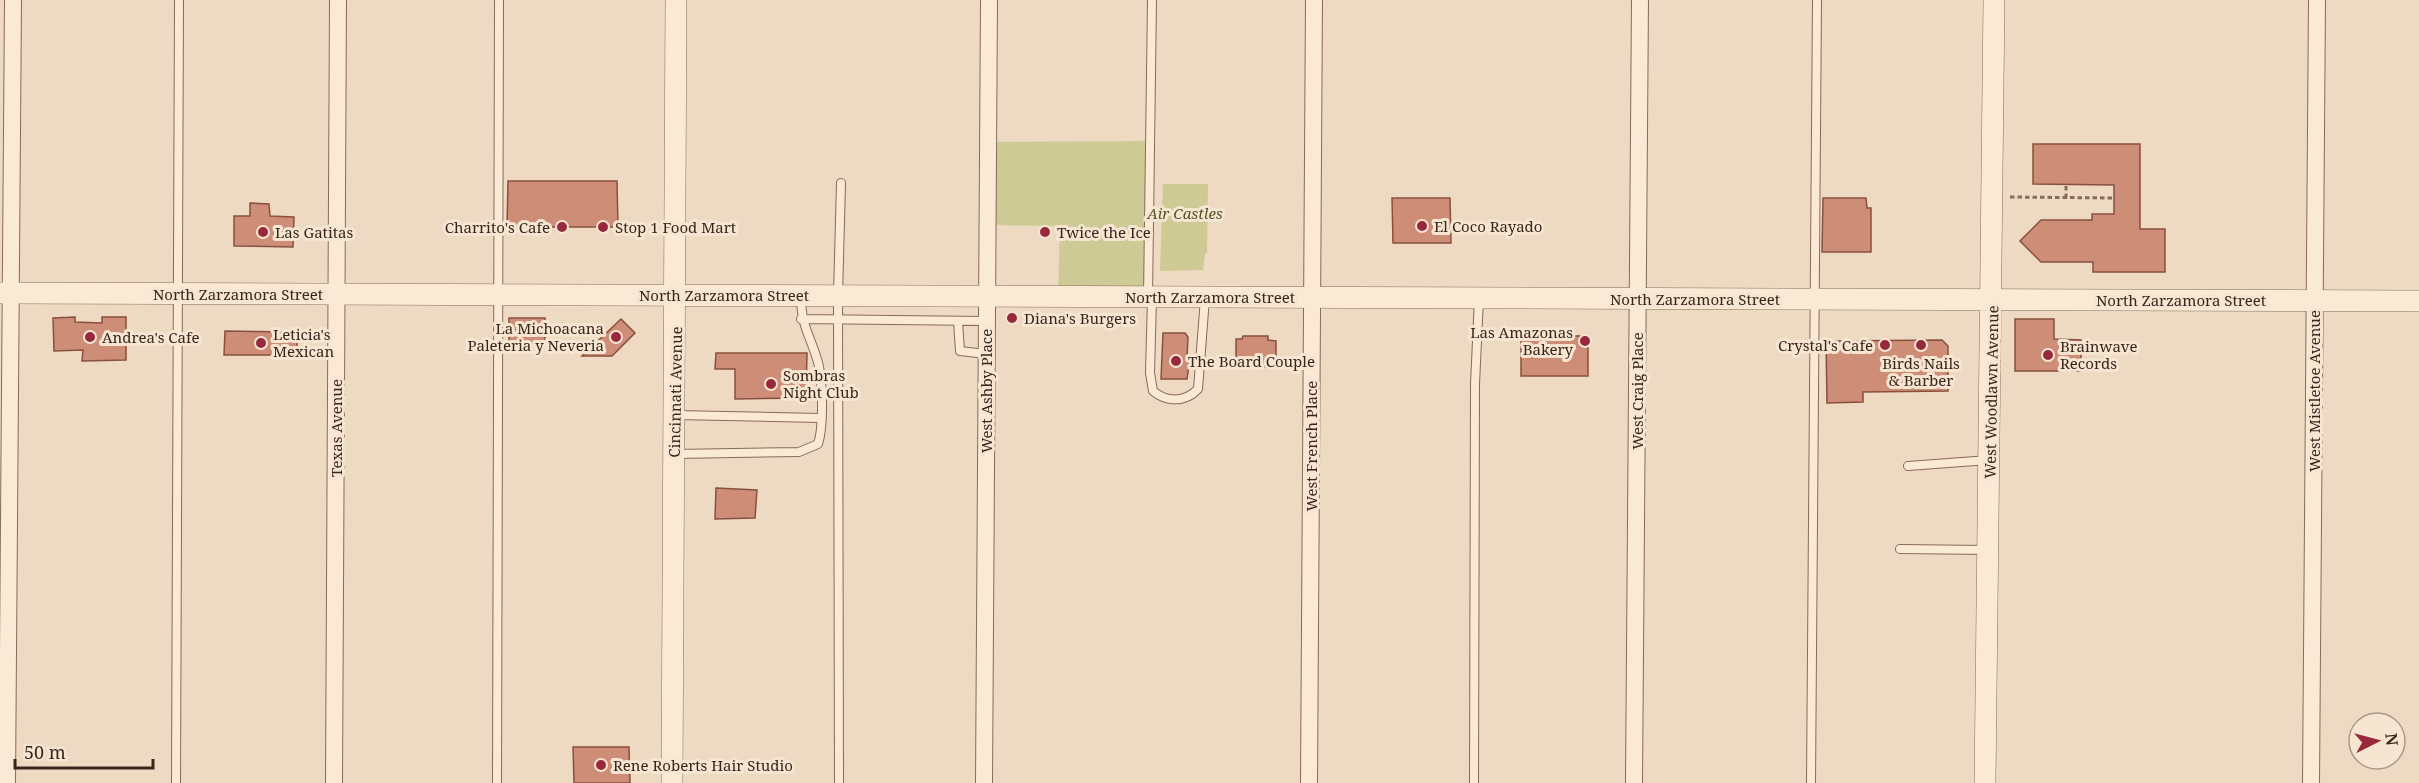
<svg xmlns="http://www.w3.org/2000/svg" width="2419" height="783" viewBox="0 0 2419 783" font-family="'Noto Serif',serif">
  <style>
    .green { fill: #cdca95 }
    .building { fill: #cd8d77; stroke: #88503e; stroke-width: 1.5 }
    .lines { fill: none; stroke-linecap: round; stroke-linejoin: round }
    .service-casing { stroke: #886b59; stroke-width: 10 }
    .minor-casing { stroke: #886b59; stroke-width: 18 }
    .tertiary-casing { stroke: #886b59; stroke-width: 22 }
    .path { stroke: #886b59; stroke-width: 3; stroke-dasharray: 4.5 3; stroke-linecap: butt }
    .service { stroke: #f9e9d5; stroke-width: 8 }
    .minor { stroke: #f9e9d5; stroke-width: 16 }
    .tertiary { stroke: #f9e9d5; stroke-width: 21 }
    .poi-dot { fill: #98283b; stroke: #f6e5d1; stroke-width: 2 }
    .labels { text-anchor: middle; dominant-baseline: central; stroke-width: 6; stroke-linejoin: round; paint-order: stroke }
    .park-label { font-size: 15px; font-style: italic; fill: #505424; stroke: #f6e5d1 }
    .poi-label { font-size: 15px; fill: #38261d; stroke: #f6e5d1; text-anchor: start }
    .street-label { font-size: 15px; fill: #38261d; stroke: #f6e5d1 }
  </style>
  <rect width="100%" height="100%" fill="#eedac2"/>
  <!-- green -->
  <path class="green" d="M1151,141L1148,297L1058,296L1060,226L987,225L988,142Z
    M1163,184H1208L1207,253L1205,254L1203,270L1160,271Z"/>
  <!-- building -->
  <path class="building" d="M2033,144H2140V229H2165V272H2093V262H2041L2020,241L2041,220H2092V214H2114V185L2033,184Z
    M508,181H617L618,227H507Z
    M1392,198H1450L1451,243H1393Z
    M1823,198H1866L1867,208H1871V252H1822Z
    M250,203L269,204L270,216L294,217L293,247L234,246V216H250Z
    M75,317V322L102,323V317H126V360L82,361L83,350L54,351L53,318Z
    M509,318H545V343L509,345Z
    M621,319L635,333L612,356H582Z
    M2015,319H2054V339L2081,340V371H2015Z
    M225,331L297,332V355H224Z
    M1163,333H1185L1188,337L1187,357L1190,358L1187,379H1161Z
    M1521,335L1580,336L1588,345V376H1521Z
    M1243,336H1268V340L1276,341V356H1269V367L1236,365V339H1242Z
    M1942,340L1948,346V391L1863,392V402L1827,403L1826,341Z
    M716,353H807L806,398L735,399V369H715Z
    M716,488L757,490L755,518L715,519Z
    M573,747H629L630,783H574Z"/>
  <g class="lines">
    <!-- service casing -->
    <g class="service-casing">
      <path id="service" d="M1148,297L1152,0
        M1152,298L1150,373L1153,391C1166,402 1185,403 1198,389L1205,298
        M801,319L986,321
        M958,321L960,351L986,354
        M675,415L820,418
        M675,454L799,452L818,444C824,426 823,377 817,359C809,333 801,325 801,296
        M1908,466L1989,460
        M1900,549L1986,550
        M176,783L179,0
        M497,783L499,0
        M839,783L838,296L841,183
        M1474,783L1475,384L1479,298
        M1811,783L1817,0"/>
    </g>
    <!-- minor casing -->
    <g class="minor-casing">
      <path id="minor" d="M7,783L13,0
        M334,783L338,0
        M984,783L989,0
        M1309,783L1314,0
        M1634,783L1640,0
        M2311,783L2317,0"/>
    </g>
    <!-- tertiary casing -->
    <g class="tertiary-casing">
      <path id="tertiary" d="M0,293L2419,301
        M672,783L676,0
        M1985,783L1994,0"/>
    </g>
    <!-- path -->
    <path class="path" d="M2010,197L2114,198
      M2066,198V184"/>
    <!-- service -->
    <use href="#service" class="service"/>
    <!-- minor -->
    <use href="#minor" class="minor"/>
    <!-- tertiary -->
    <use href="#tertiary" class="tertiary"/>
  </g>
  <!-- markers -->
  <g class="poi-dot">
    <circle cx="1422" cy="226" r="6"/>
    <circle cx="562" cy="227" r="6"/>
    <circle cx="603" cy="227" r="6"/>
    <circle cx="263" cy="232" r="6"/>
    <circle cx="1045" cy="232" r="6"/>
    <circle cx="1012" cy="318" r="6"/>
    <circle cx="90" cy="337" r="6"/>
    <circle cx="616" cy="337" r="6"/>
    <circle cx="1585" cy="341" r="6"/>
    <circle cx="261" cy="343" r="6"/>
    <circle cx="1885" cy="345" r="6"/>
    <circle cx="1921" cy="345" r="6"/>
    <circle cx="2048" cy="355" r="6"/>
    <circle cx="1176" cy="361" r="6"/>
    <circle cx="771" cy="384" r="6"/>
    <circle cx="601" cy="765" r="6"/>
  </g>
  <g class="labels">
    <!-- park labels -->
    <g class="park-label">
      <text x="1185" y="213">Air Castles</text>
    </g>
    <!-- poi labels -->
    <g class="poi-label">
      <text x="1434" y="226">El Coco Rayado</text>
      <text x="550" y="227" text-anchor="end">Charrito's Cafe</text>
      <text x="615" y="227">Stop 1 Food Mart</text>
      <text x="275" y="232">Las Gatitas</text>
      <text x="1057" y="232">Twice the Ice</text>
      <text x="1024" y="318">Diana's Burgers</text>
      <text x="604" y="328" text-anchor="end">La Michoacana<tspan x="604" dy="17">Paleteria y Neveria</tspan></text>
      <text x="1573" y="332" text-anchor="end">Las Amazonas<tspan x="1573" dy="17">Bakery</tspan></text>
      <text x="273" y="334">Leticia's<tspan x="273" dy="17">Mexican</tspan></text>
      <text x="102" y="337">Andrea's Cafe</text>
      <text x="1873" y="345" text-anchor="end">Crystal's Cafe</text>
      <text x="2060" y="346">Brainwave<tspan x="2060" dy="17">Records</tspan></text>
      <text x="1188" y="361">The Board Couple</text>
      <text x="1921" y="363" text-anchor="middle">Birds Nails<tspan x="1921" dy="17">&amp; Barber</tspan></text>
      <text x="783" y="375">Sombras<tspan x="783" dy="17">Night Club</tspan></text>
      <text x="613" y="765">Rene Roberts Hair Studio</text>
    </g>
    <!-- street labels -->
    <g class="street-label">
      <text x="238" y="294">North Zarzamora Street</text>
      <text x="724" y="295">North Zarzamora Street</text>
      <text x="1210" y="297">North Zarzamora Street</text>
      <text x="1695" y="299">North Zarzamora Street</text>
      <text x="2181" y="300">North Zarzamora Street</text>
      <text transform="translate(986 391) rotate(-90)">West Ashby Place</text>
      <text transform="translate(1637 391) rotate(-90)">West Craig Place</text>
      <text transform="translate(2314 391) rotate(-90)">West Mistletoe Avenue</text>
      <text transform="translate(675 392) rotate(-89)">Cincinnati Avenue</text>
      <text transform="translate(1991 392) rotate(-89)">West Woodlawn Avenue</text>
      <text transform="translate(336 428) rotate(-90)">Texas Avenue</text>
      <text transform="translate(1311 446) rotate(-90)">West French Place</text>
    </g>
  </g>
  <!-- north arrow -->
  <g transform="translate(2377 741) rotate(84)"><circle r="28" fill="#f6e5d1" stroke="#aa9989" stroke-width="1.5"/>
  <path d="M0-4.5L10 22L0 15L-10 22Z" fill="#98283b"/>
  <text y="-9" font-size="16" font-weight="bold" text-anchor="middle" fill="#38261d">N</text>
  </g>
  <!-- scale -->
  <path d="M15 759v9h138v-9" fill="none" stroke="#38261d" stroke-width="3"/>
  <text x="24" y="759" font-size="18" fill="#38261d" stroke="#f6e5d1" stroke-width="4.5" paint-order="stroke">50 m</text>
</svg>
